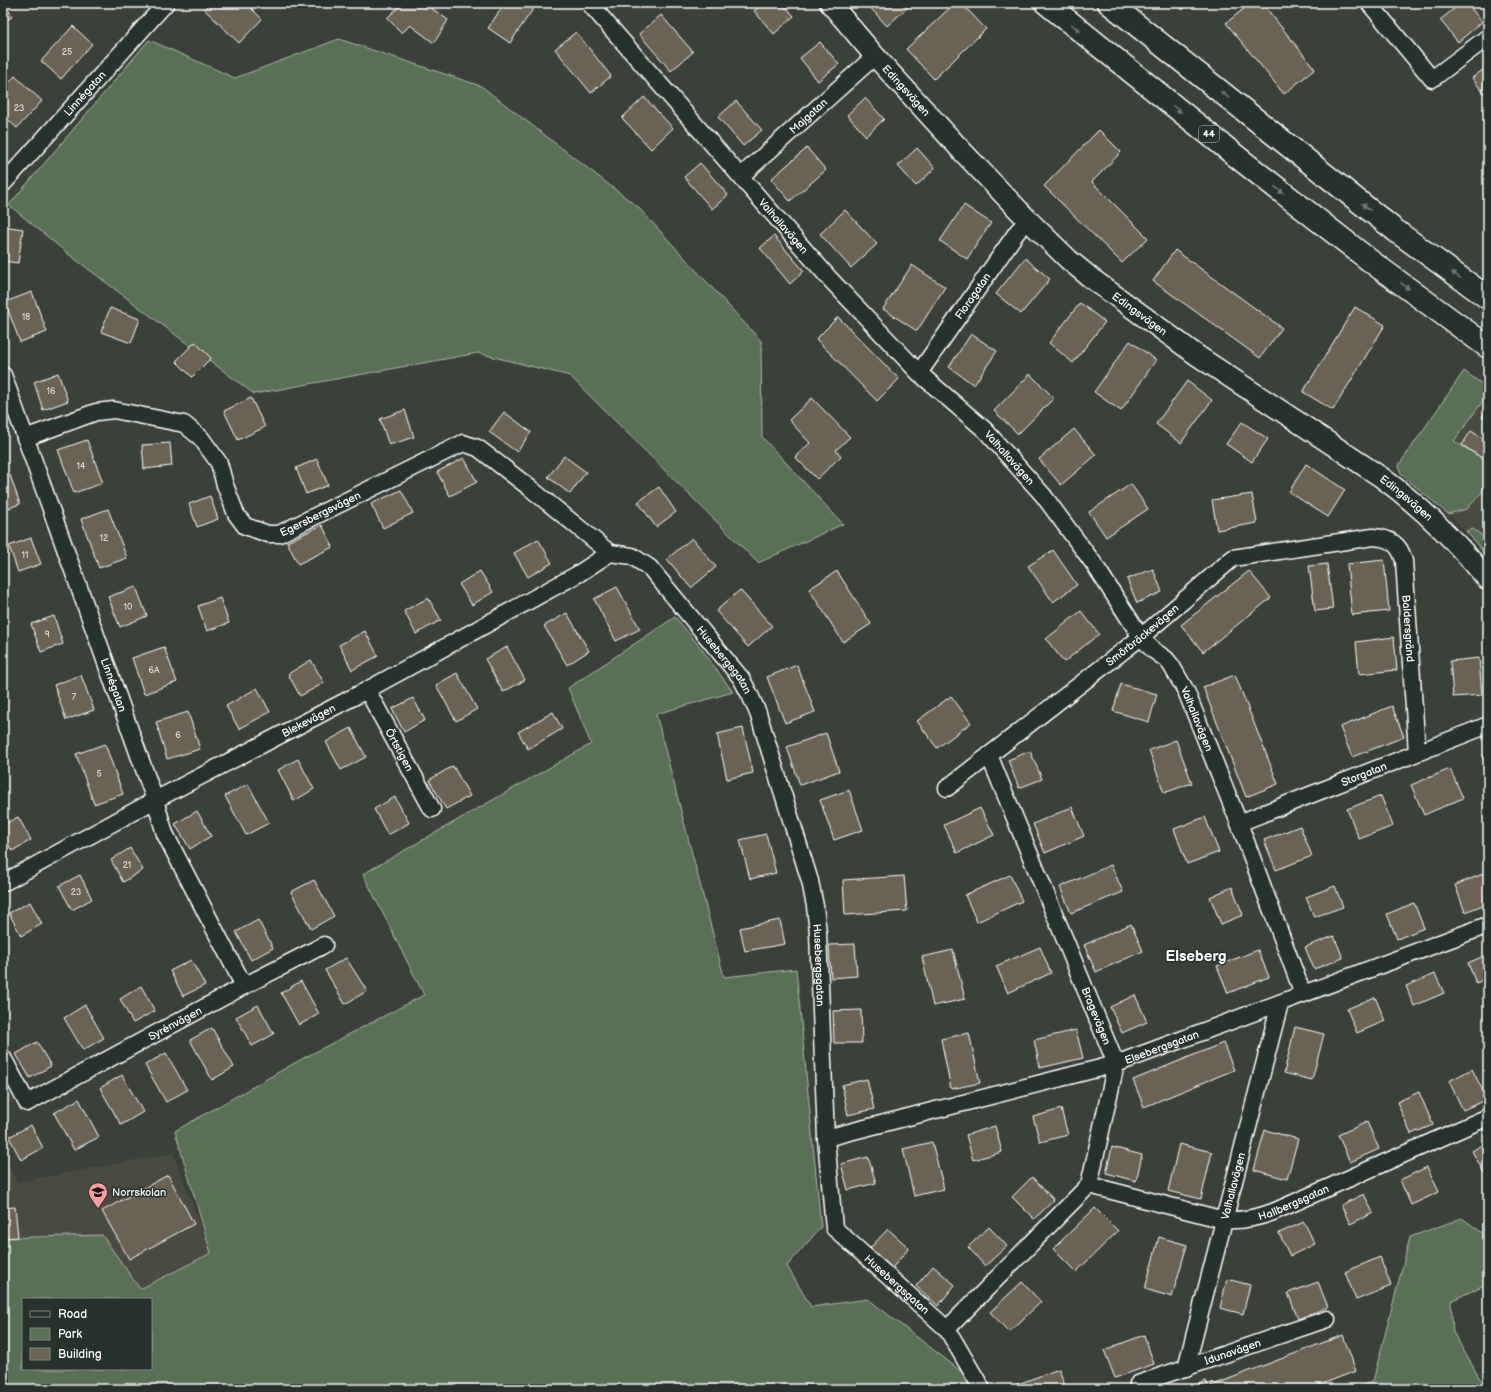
<svg xmlns="http://www.w3.org/2000/svg" width="1491" height="1392" viewBox="0 0 1491 1392" font-family="'Balsamiq Sans',sans-serif">
  <style>
    .built { fill: #484b40 }
    .green { fill: #597155; stroke: #acb8aa; fill-rule: evenodd }
    .building { fill: #6a6352; stroke: #fff }
    .lines { fill: none; stroke-linecap: round; stroke-linejoin: round }
    .minor-casing { stroke: #fff; stroke-width: 19 }
    .tertiary-casing { stroke: #fff; stroke-width: 23 }
    .motorway-casing { stroke: #fff; stroke-width: 25 }
    .minor { stroke: #26332d; stroke-width: 16 }
    .tertiary { stroke: #26332d; stroke-width: 20 }
    .motorway { stroke: #26332d; stroke-width: 22 }
    .oneway { fill: #727a76 }
    .labels { text-anchor: middle; dominant-baseline: central; stroke-width: 3; stroke-linejoin: round; paint-order: stroke }
    .number-label { font-size: 9px; fill: #dad8d4 }
    .shield { fill: #26332d; stroke: #bec2c0; stroke-width: 1 }
    .shield-label { font-size: 10px; font-weight: bold; fill: #fff }
    .street-label { font-size: 11px; fill: #fff; stroke: #26332d }
    .poi-label { font-size: 11px; fill: #fff; stroke: #26332d; text-anchor: start }
    .district-label { font-size: 15px; font-weight: bold; fill: #fff; stroke: #26332d }
  </style>
  <rect width="100%" height="100%" fill="#3a4138"/>
  <filter id="ink" filterUnits="userSpaceOnUse"><feTurbulence type="fractalNoise" baseFrequency=".025" numOctaves="2"/><feDisplacementMap in="SourceGraphic" scale="8" xChannelSelector="R" yChannelSelector="G"/><feConvolveMatrix kernelMatrix="1 2 1 2 8 2 1 2 1" color-interpolation-filters="sRGB"/></filter>
  <g filter="url(#ink)">
    <!-- built -->
    <path class="built" d="M1488,393V557L1448,512L1397,469L1429,421Z
      M3,1083L13,1101L3,1109Z
      M173,1153L211,1253L140,1289L102,1235L3,1238V1155L17,1182Z"/>
    <!-- green -->
    <path class="green" d="M339,39L481,86L638,207L761,341L762,437L843,524L758,563L570,376L478,353L254,394L67,253L9,205L149,40L235,78Z
      M1464,371L1488,388V394L1454,441L1488,462V485L1467,509L1448,514L1402,475L1400,471L1399,465Z
      M1473,529L1488,540V558L1466,531Z
      M675,617L701,648L733,692L656,714L724,977L796,969L821,1227L787,1266L811,1307L868,1299L984,1389H3V1238L102,1235L140,1289L211,1253L175,1131L300,1060L424,995L363,874L591,744L568,688ZM23,1299H151V1369H23Z
      M1462,1218L1488,1237V1283L1451,1301L1453,1332L1480,1379L1488,1383V1389H1354L1373,1381L1410,1237Z"/>
    <!-- building -->
    <path class="building" d="M3,3H5L12,17L3,22Z
      M210,3H246L262,19L239,43L204,9Z
      M403,3H424L448,20L434,43L410,25L402,33L387,18Z
      M505,3H537L510,43L488,28Z
      M764,3H782L794,16L774,34L754,11Z
      M866,3H908L910,5L887,26Z
      M955,3H961L986,29L934,79L906,49Z
      M1174,3H1188L1183,10Z
      M1251,3H1262L1315,69L1284,94L1226,23Z
      M1461,3H1467L1482,22L1458,42L1440,20Z
      M661,15L693,52L671,71L639,34Z
      M73,26L92,44L61,79L41,61Z
      M576,32L611,76L591,93L555,49Z
      M820,42L839,64L818,81L800,58Z
      M1488,66V98L1472,78Z
      M15,76L42,101L17,128L3,115V89Z
      M644,97L673,128L651,149L622,118Z
      M865,98L884,119L866,136L847,115Z
      M736,101L762,130L743,146L718,117Z
      M1099,130L1121,152L1092,182L1148,238L1122,263L1044,186Z
      M807,148L826,170L790,201L771,179Z
      M917,148L935,168L916,186L898,166Z
      M700,163L728,195L712,209L684,177Z
      M964,205L991,223L967,259L940,241Z
      M845,210L877,244L851,268L820,234Z
      M3,226L23,229L18,263L3,261Z
      M774,236L804,271L790,284L760,248Z
      M1175,250L1282,328L1260,358L1153,281Z
      M1025,258L1050,279L1021,314L996,294Z
      M912,265L945,287L917,331L883,309Z
      M32,292L47,332L20,342L5,302Z
      M1080,303L1105,322L1073,363L1049,343Z
      M1355,307L1385,325L1333,410L1303,392Z
      M110,308L140,319L131,343L101,332Z
      M838,317L899,379L877,401L816,339Z
      M971,334L997,351L974,385L949,367Z
      M1130,341L1156,360L1121,411L1094,392Z
      M195,342L211,358L192,377L176,361Z
      M58,373L68,401L43,410L34,382Z
      M1030,374L1054,398L1018,434L994,411Z
      M1187,381L1212,400L1181,443L1156,424Z
      M251,398L265,427L238,440L224,411Z
      M812,398L850,437L836,450L841,456L817,479L795,457L810,443L789,420Z
      M1488,408V421L1482,417Z
      M405,410L414,437L389,445L380,419Z
      M504,412L531,432L517,452L489,432Z
      M1242,422L1268,439L1252,462L1226,444Z
      M1074,429L1096,455L1061,485L1039,459Z
      M1471,431L1488,442V462L1462,445Z
      M87,440L103,483L74,493L58,450Z
      M170,443L172,466L144,469L142,445Z
      M564,456L586,472L570,494L548,477Z
      M464,458L477,482L450,496L437,472Z
      M317,459L328,485L306,494L296,468Z
      M1306,464L1345,490L1328,517L1289,492Z
      M10,475L20,504L3,510V477Z
      M1131,484L1148,509L1106,537L1089,512Z
      M659,487L676,512L656,527L638,502Z
      M401,490L413,513L383,528L371,504Z
      M1252,494L1257,523L1217,530L1212,500Z
      M210,496L218,519L197,527L189,504Z
      M108,509L127,558L99,568L81,519Z
      M322,525L333,547L298,564L287,542Z
      M31,538L41,564L18,572L9,546Z
      M692,538L716,567L691,588L667,559Z
      M538,539L552,563L528,577L514,553Z
      M1053,550L1077,585L1053,602L1028,566Z
      M1384,560L1389,611L1352,615L1347,564Z
      M1327,564L1333,609L1315,611L1309,566Z
      M1153,569L1162,592L1137,603L1127,579Z
      M480,571L493,592L472,605L459,584Z
      M837,571L871,624L843,642L809,589Z
      M1249,571L1271,598L1203,652L1181,625Z
      M136,587L147,616L120,627L108,597Z
      M617,587L640,629L616,641L594,599Z
      M740,590L772,626L748,647L716,611Z
      M220,598L229,623L207,631L198,606Z
      M428,598L441,620L416,634L404,611Z
      M1081,611L1099,634L1064,662L1046,639Z
      M567,613L589,651L567,665L544,626Z
      M54,616L63,644L41,652L31,624Z
      M365,631L378,656L352,670L339,645Z
      M1394,637L1397,670L1359,674L1356,642Z
      M164,647L177,682L144,694L132,658Z
      M507,647L525,680L503,692L485,659Z
      M1479,658L1482,695L1453,697L1450,661Z
      M311,660L324,683L300,696L288,674Z
      M797,665L815,712L785,723L767,677Z
      M457,673L477,709L456,721L436,685Z
      M81,675L94,710L66,720L54,685Z
      M1235,675L1278,784L1246,797L1203,687Z
      M1121,684L1157,694L1149,722L1113,711Z
      M257,688L270,712L239,729L226,706Z
      M951,696L971,723L937,748L917,721Z
      M413,698L425,720L404,732L392,709Z
      M1392,706L1404,737L1352,757L1340,727Z
      M188,712L200,749L167,759L156,722Z
      M553,712L562,729L528,749L518,732Z
      M351,728L366,757L341,770L326,742Z
      M743,728L753,773L727,779L717,734Z
      M826,733L839,771L800,785L787,747Z
      M1176,740L1192,783L1164,793L1149,750Z
      M105,744L123,794L94,804L76,754Z
      M1030,751L1042,779L1019,788L1008,760Z
      M1488,754V772L1482,756Z
      M298,759L314,789L294,801L278,770Z
      M453,766L470,796L446,809L429,780Z
      M1450,769L1463,798L1424,815L1411,785Z
      M248,784L269,823L246,835L225,796Z
      M849,790L863,830L834,840L820,800Z
      M1381,796L1393,826L1359,839L1347,809Z
      M395,797L409,823L388,835L374,809Z
      M1072,807L1084,836L1045,853L1033,824Z
      M980,808L994,835L957,853L944,825Z
      M197,811L211,836L190,849L175,824Z
      M18,817L31,840L12,851L3,835V825Z
      M1205,817L1219,852L1187,864L1174,829Z
      M1300,826L1312,856L1276,870L1264,840Z
      M766,834L776,873L750,879L740,840Z
      M130,848L143,870L123,882L111,860Z
      M1111,865L1123,892L1071,913L1060,887Z
      M1488,872V903L1465,912L1455,885Z
      M80,875L92,899L72,910L59,886Z
      M1010,875L1022,901L977,922L965,895Z
      M904,876L907,911L845,915L843,880Z
      M314,880L334,916L311,929L291,892Z
      M1335,886L1343,907L1314,917L1306,897Z
      M1232,887L1243,915L1221,924L1210,897Z
      M30,902L42,924L21,936L9,913Z
      M1414,903L1424,928L1397,939L1387,914Z
      M258,920L273,948L251,960L236,932Z
      M780,920L785,944L745,951L740,928Z
      M1131,924L1143,951L1096,972L1084,945Z
      M1334,936L1343,958L1314,969L1305,947Z
      M855,944L857,976L831,978L829,945Z
      M1040,947L1051,973L1008,993L996,966Z
      M953,950L965,999L933,1006L922,957Z
      M1258,950L1269,977L1228,993L1217,966Z
      M1488,954V978L1476,983L1468,963Z
      M346,958L367,991L345,1004L325,970Z
      M191,960L205,985L183,996L170,971Z
      M1435,974L1444,993L1414,1006L1406,986Z
      M301,981L319,1014L299,1025L281,993Z
      M141,986L155,1011L133,1023L120,999Z
      M1135,995L1147,1022L1122,1033L1110,1007Z
      M1375,997L1385,1021L1357,1033L1347,1009Z
      M85,1005L104,1038L83,1050L64,1018Z
      M258,1005L274,1034L252,1046L236,1017Z
      M861,1010L862,1043H834L833,1011Z
      M1295,1027L1324,1034L1312,1080L1284,1073Z
      M212,1028L234,1067L212,1080L190,1040Z
      M1076,1030L1083,1058L1040,1068L1034,1040Z
      M969,1033L980,1083L951,1089L941,1039Z
      M37,1042L51,1066L30,1078L16,1054Z
      M1223,1043L1234,1070L1144,1107L1133,1080Z
      M166,1053L187,1090L166,1102L145,1065Z
      M1472,1069L1487,1099L1463,1110L1449,1081Z
      M122,1075L143,1112L121,1125L100,1088Z
      M867,1079L874,1109L848,1115L842,1085Z
      M1419,1092L1433,1125L1411,1134L1397,1102Z
      M79,1099L99,1137L74,1150L54,1113Z
      M1061,1109L1068,1135L1040,1142L1033,1117Z
      M1367,1122L1379,1149L1350,1162L1338,1135Z
      M31,1125L43,1148L21,1160L9,1137Z
      M995,1126L1002,1152L973,1160L966,1135Z
      M1265,1130L1298,1139L1287,1179L1254,1170Z
      M932,1142L944,1189L914,1196L903,1149Z
      M1488,1142V1171L1484,1173L1472,1151Z
      M1179,1144L1212,1152L1201,1199L1168,1191Z
      M1112,1147L1142,1155L1136,1181L1106,1173Z
      M868,1157L876,1183L848,1190L841,1164Z
      M1427,1167L1439,1192L1411,1205L1400,1180Z
      M168,1175L194,1224L129,1259L102,1211Z
      M1032,1177L1054,1200L1034,1219L1012,1197Z
      M1364,1194L1373,1213L1350,1224L1341,1205Z
      M15,1207L18,1237L3,1238V1208Z
      M1095,1208L1118,1231L1076,1272L1053,1249Z
      M1304,1222L1315,1244L1290,1256L1279,1233Z
      M989,1227L1007,1246L985,1266L968,1247Z
      M888,1229L909,1248L892,1268L870,1248Z
      M1159,1237L1187,1245L1172,1297L1145,1289Z
      M1380,1257L1391,1286L1356,1300L1345,1272Z
      M933,1266L955,1285L938,1306L916,1286Z
      M1227,1279L1250,1285L1243,1314L1220,1308Z
      M1022,1282L1041,1302L1009,1332L990,1312Z
      M1318,1282L1328,1307L1298,1319L1288,1293Z
      M1144,1335L1154,1364L1115,1378L1104,1350Z
      M1343,1335L1356,1371L1309,1389H1185L1206,1381L1208,1387Z
      M1059,1369L1066,1389H1007V1388Z"/>
    <g class="lines">
      <!-- minor casing -->
      <g class="minor-casing">
        <g id="minor">
          <path id="s1" d="M589,3L829,278L919,373L985,430L1043,495L1094,564L1141,637L1153,650L1166,659L1171,665L1186,691L1239,823L1303,994"/>
          <path d="M1369,3L1432,79L1488,37"/>
          <path id="s2" d="M741,176L875,56"/>
          <path id="s3" d="M3,184L166,3"/>
          <path id="s4" d="M919,373L1017,232L1028,220"/>
          <path id="s5" d="M3,375L155,800L165,834L244,986"/>
          <path id="s6" d="M25,438L96,412L114,410L184,424L201,438L219,463L225,485L236,514L245,526L268,534H279L463,443L478,448L530,488L610,553"/>
          <path id="s7" d="M610,553L632,556L650,568L741,678L750,695L758,713L810,881L815,906L818,933L826,1138L834,1228L947,1329L982,1389"/>
          <path id="s8" d="M367,690L432,809"/>
          <path id="s9" d="M947,788L1141,637L1233,558L1373,537C1390,538 1400,544 1404,561L1417,752"/>
          <path id="s10" d="M1239,823L1488,725"/>
          <path id="s11" d="M3,883L155,800L367,690L578,574L610,553"/>
          <path id="s12" d="M3,1058L27,1103L244,986L324,945"/>
          <path id="s13" d="M826,1138L1116,1064L1488,925"/>
          <path id="s14" d="M1089,1185L1224,1220C1241,1221 1257,1218 1273,1212L1488,1117"/>
          <path d="M947,1329L1089,1185L1116,1064L989,755"/>
          <path id="s15" d="M1186,1368L1280,1003"/>
          <path id="s16" d="M1138,1384L1327,1319"/>
        </g>
      </g>
      <!-- tertiary casing -->
      <g class="tertiary-casing">
        <g id="tertiary">
          <path id="s17" d="M830,3L875,56L961,150L1028,220L1069,260L1091,278L1198,356L1381,477C1422,507 1456,541 1488,580"/>
        </g>
      </g>
      <!-- motorway casing -->
      <g class="motorway-casing">
        <path id="motorway" d="M1046,3L1241,160L1373,263L1488,347
          M1109,3L1396,231L1488,298"/>
      </g>
      <!-- minor -->
      <use href="#minor" class="minor"/>
      <!-- tertiary -->
      <use href="#tertiary" class="tertiary"/>
      <!-- motorway -->
      <use href="#motorway" class="motorway"/>
    </g>
    <!-- one-way arrows -->
    <defs><path id="oneway-solid" d="M-6-.8H1V-3.2L6.5 0L1 3.2V.8H-6Z"/></defs>
    <g class="oneway">
      <use href="#oneway-solid" transform="translate(1076 28) rotate(39)"/>
      <use href="#oneway-solid" transform="translate(1225 95) rotate(-142)"/>
      <use href="#oneway-solid" transform="translate(1177 109) rotate(38)"/>
      <use href="#oneway-solid" transform="translate(1279 190) rotate(38)"/>
      <use href="#oneway-solid" transform="translate(1366 207) rotate(-142)"/>
      <use href="#oneway-solid" transform="translate(1456 275) rotate(-144)"/>
      <use href="#oneway-solid" transform="translate(1405 286) rotate(36)"/>
    </g>
  </g>
  <!-- icons -->
  <defs>
    <g id="school-pin" transform="scale(1)"><path d="M0 17L-7.5 6A9.5 9.5 0 1 1 7.5 6Z" fill="#ff9aa2" stroke="#26332d"/><path d="M0-5L7-2L0 1L-7-2ZM-4 1L0 2.5L4 1V4Q0 6-4 4Z" fill="#111"/></g>
  </defs>
  <g fill-rule="evenodd">
    <use href="#school-pin" x="98" y="1192"/>
  </g>
  <g class="labels">
    <!-- number labels -->
    <g class="number-label">
      <text x="67" y="52">25</text>
      <text x="19" y="108">23</text>
      <text x="26" y="317">18</text>
      <text x="51" y="391">16</text>
      <text x="81" y="466">14</text>
      <text x="104" y="538">12</text>
      <text x="25" y="555">11</text>
      <text x="128" y="607">10</text>
      <text x="47" y="634">9</text>
      <text x="154" y="670">6A</text>
      <text x="74" y="697">7</text>
      <text x="178" y="735">6</text>
      <text x="99" y="774">5</text>
      <text x="127" y="865">21</text>
      <text x="76" y="892">23</text>
    </g>
    <!-- shield labels -->
    <rect class="shield" x="1199" y="126" width="20" height="16" rx="3"/>
    <g class="shield-label">
      <text x="1209" y="134">44</text>
    </g>
    <!-- street labels -->
    <g class="street-label">
      <text stroke="none"><textPath href="#s17" startOffset="116">Edingsvägen</textPath></text>
      <text stroke="none"><textPath href="#s3" startOffset="122">Linnégatan</textPath></text>
      <text stroke="none"><textPath href="#s2" startOffset="90">Majgatan</textPath></text>
      <text stroke="none"><textPath href="#s1" startOffset="296">Valhallavägen</textPath></text>
      <text stroke="none"><textPath href="#s4" startOffset="94">Floragatan</textPath></text>
      <text stroke="none"><textPath href="#s17" startOffset="440">Edingsvägen</textPath></text>
      <text stroke="none"><textPath href="#s1" startOffset="620">Valhallavägen</textPath></text>
      <text stroke="none"><textPath href="#s17" startOffset="764">Edingsvägen</textPath></text>
      <text stroke="none"><textPath href="#s6" startOffset="368">Egersbergsvägen</textPath></text>
      <text stroke="none"><textPath href="#s9" startOffset="619">Baldersgränd</textPath></text>
      <text stroke="none"><textPath href="#s9" startOffset="248">Smörbräckevägen</textPath></text>
      <text stroke="none"><textPath href="#s7" startOffset="162">Husebergsgatan</textPath></text>
      <text stroke="none"><textPath href="#s5" startOffset="329">Linnégatan</textPath></text>
      <text stroke="none"><textPath href="#s1" startOffset="944">Valhallavägen</textPath></text>
      <text stroke="none"><textPath href="#s11" startOffset="346">Blekevägen</textPath></text>
      <text stroke="none"><textPath href="#s8" startOffset="68">Örtstigen</textPath></text>
      <text stroke="none"><textPath href="#s10" startOffset="134">Storgatan</textPath></text>
      <text stroke="none"><textPath href="#s7" startOffset="486">Husebergsgatan</textPath></text>
      <text transform="translate(1096 1016) rotate(68)">Bragevägen</text>
      <text stroke="none"><textPath href="#s12" startOffset="219">Syrénvägen</textPath></text>
      <text stroke="none"><textPath href="#s13" startOffset="348">Elsebergsgatan</textPath></text>
      <text stroke="none"><textPath href="#s15" startOffset="188">Valhallavägen</textPath></text>
      <text stroke="none"><textPath href="#s14" startOffset="212">Hallbergsgatan</textPath></text>
      <text stroke="none"><textPath href="#s7" startOffset="834">Husebergsgatan</textPath></text>
      <text stroke="none"><textPath href="#s16" startOffset="100">Idunavägen</textPath></text>
    </g>
    <!-- poi labels -->
    <g class="poi-label">
      <text x="112" y="1192">Norrskolan</text>
    </g>
    <!-- district labels -->
    <g class="district-label">
      <text x="1196" y="956">Elseberg</text>
    </g>
  </g>
  <!-- margin -->
  <rect width="1491" height="1392" fill="none" stroke="#26332d" stroke-width="16"/>
  <rect x="8" y="8" width="1475" height="1376" fill="none" stroke="#fff" stroke-width="1.5" filter="url(#ink)"/>
  <!-- legend -->
  <rect x="22" y="1298" width="130" height="72" fill="#26332d" stroke="#7d8581"/>
  <rect x="30" y="1311" width="20" height="6" fill="#26332d" stroke="#7d8581"/>
  <text x="58" y="1318" font-size="12" fill="#ffffff">Road</text>
  <rect x="30" y="1328" width="20" height="12" fill="#597155" stroke="#7d8581"/>
  <text x="58" y="1338" font-size="12" fill="#ffffff">Park</text>
  <rect x="30" y="1348" width="20" height="12" fill="#6a6352" stroke="#7d8581"/>
  <text x="58" y="1358" font-size="12" fill="#ffffff">Building</text>
</svg>
